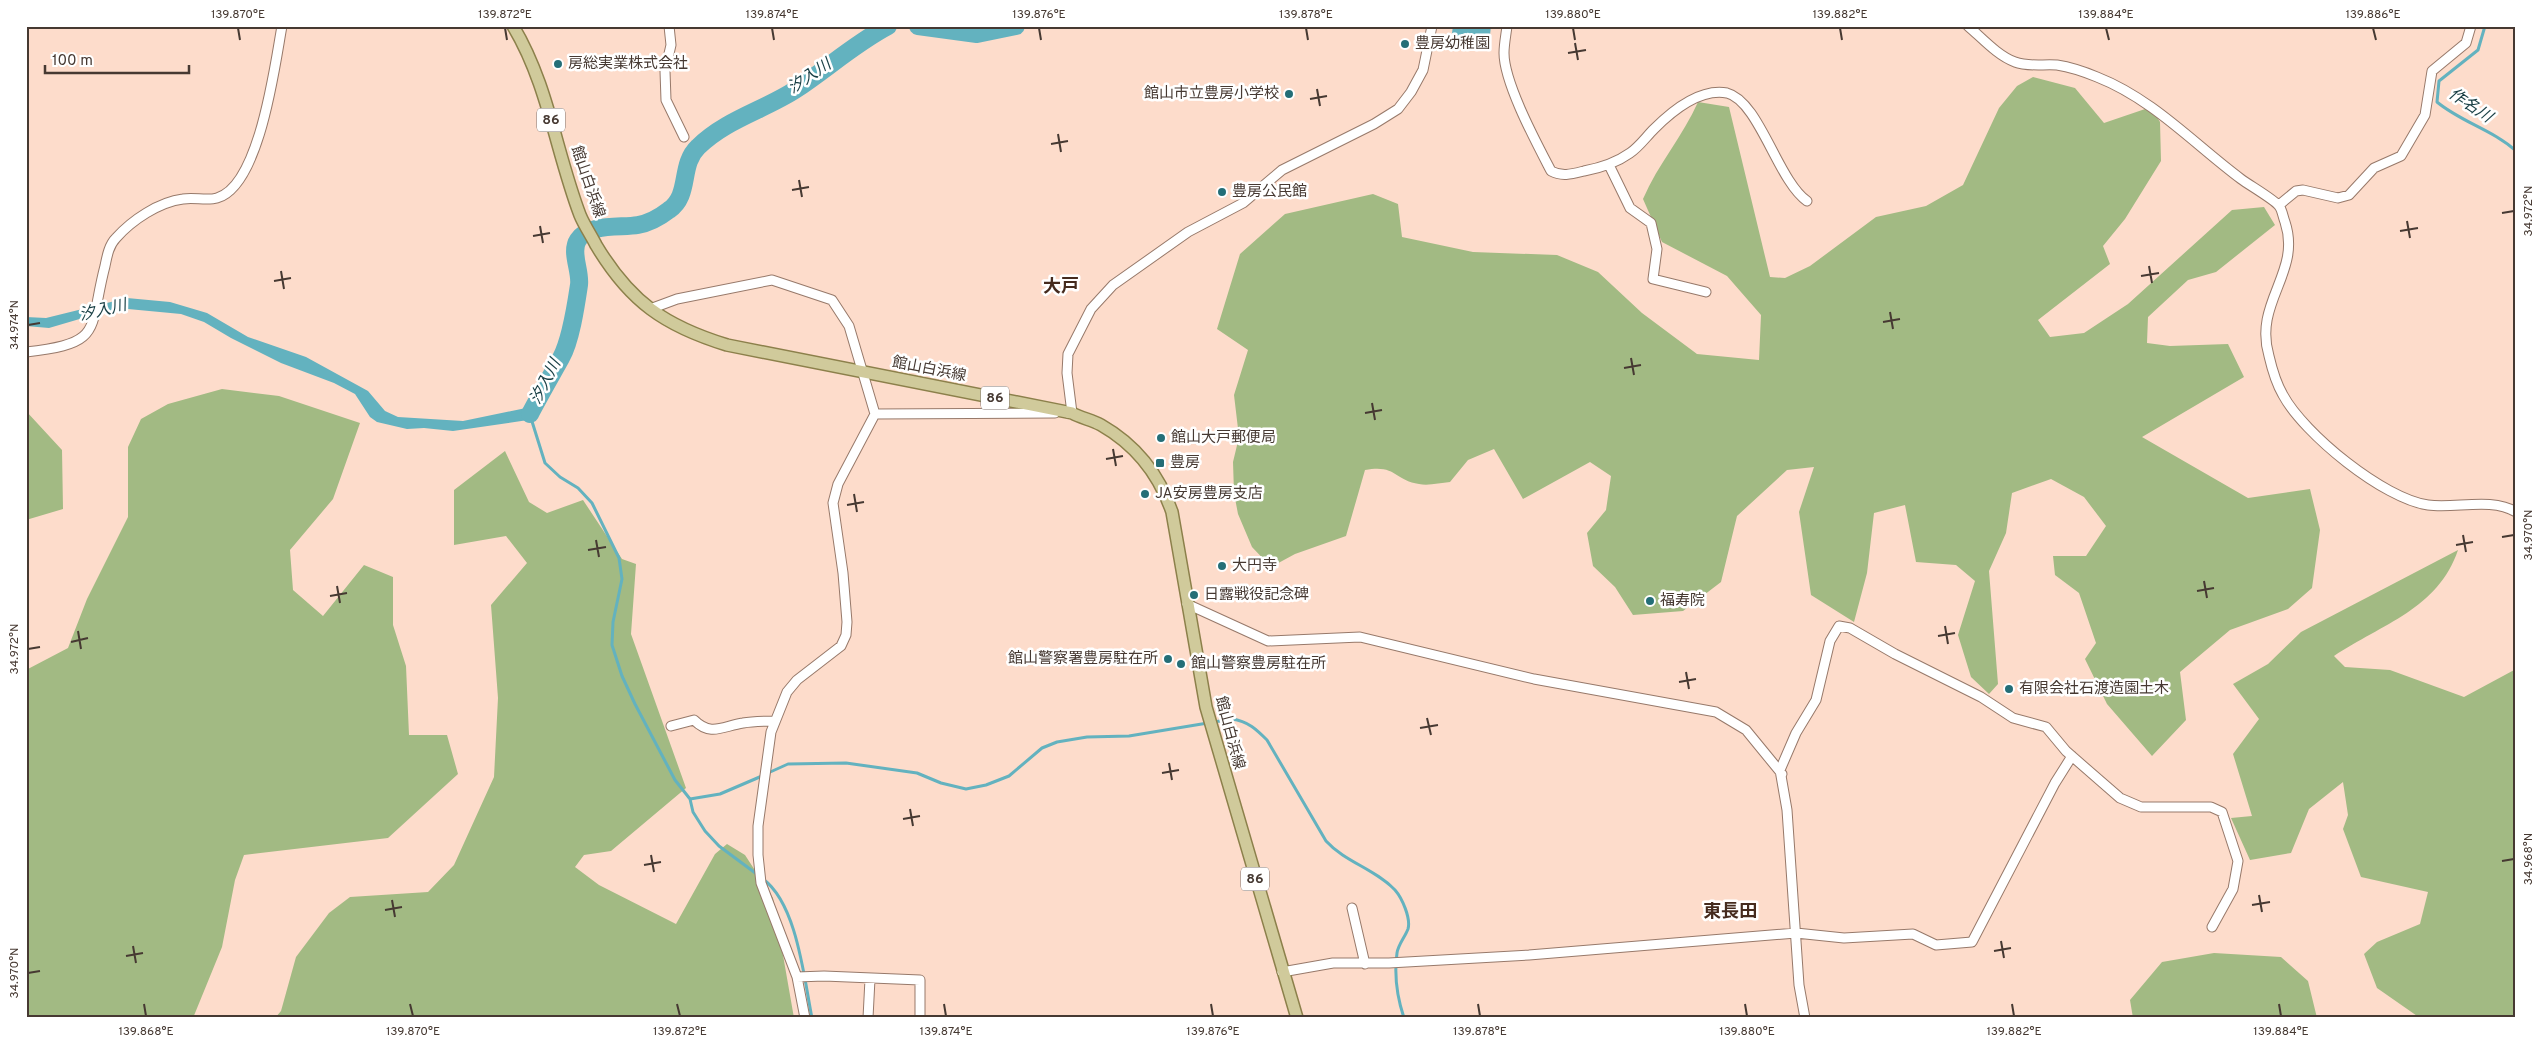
<svg xmlns="http://www.w3.org/2000/svg" width="2542" height="1044" viewBox="0 0 2542 1044" font-family="Overpass,'Noto Sans JP',sans-serif">
  <style>
    .forest { fill: #a2ba83 }
    .water { fill: #63b2bf }
    .lines { fill: none; stroke-linecap: round; stroke-linejoin: round }
    .stream { stroke: #63b2bf; stroke-width: 3 }
    .river { stroke: #63b2bf; stroke-width: 18 }
    .minor-casing { stroke: #97796a; stroke-width: 11 }
    .major-casing { stroke: #8c804b; stroke-width: 14 }
    .minor { stroke: #fff; stroke-width: 9 }
    .major { stroke: #d0ca9b; stroke-width: 11 }
    .ticks { fill: none; stroke: #463932; stroke-width: 2 }
    .poi-dot { fill: #246e77; stroke: #fff; stroke-width: 2 }
    .labels { text-anchor: middle; dominant-baseline: central; stroke-width: 5; stroke-linejoin: round; paint-order: stroke }
    .shield { fill: #fff; stroke: #7e7470; stroke-width: 1 }
    .shield-label { font-size: 14px; font-weight: bold; fill: #463932 }
    .poi-label { font-size: 15px; fill: #463932; stroke: #fff; text-anchor: start }
    .street-label { font-size: 15px; fill: #463932; stroke: #fff }
    .water-label { font-size: 16px; font-style: italic; fill: #183e44; stroke: #fff }
    .quarter-label { font-size: 18px; font-weight: bold; fill: #452b1e; stroke: #fff }
    .neatline { fill: none; stroke: #463932; stroke-width: 2 }
    .ticks-label { font-size: 12px; text-anchor: middle; fill: #463932 }
  </style>
  <rect width="100%" height="100%" fill="#fddccb"/>
  <!-- forest -->
  <path class="forest" d="M2033,77L2075,88L2104,123L2151,107L2160,122L2161,161L2125,219L2103,246L2110,264L2038,320L2050,337L2084,333L2128,304L2232,210L2264,207L2275,225L2216,272L2188,280L2148,317L2147,343L2170,346L2228,344L2244,377L2142,437L2248,498L2310,489L2320,530L2312,588L2288,609L2230,630L2180,672L2186,720L2152,756L2107,704L2085,659L2096,643L2079,593L2055,575L2053,556H2086L2106,526L2084,497L2051,479L2012,493L2006,533L1989,571L1998,684L1989,694L1971,677L1958,635L1975,581L1956,565L1916,562L1905,505L1874,513L1867,573L1854,622L1811,595L1799,512L1814,467L1787,470L1737,516L1721,582L1683,611L1633,615L1615,587L1593,566L1587,533L1606,510L1611,476L1590,462L1523,499L1494,449L1468,460L1450,482C1440,483 1428,486 1419,484C1394,480 1396,464 1365,470L1346,536L1295,554L1271,567L1252,547L1238,514L1234,493L1233,462L1239,437L1234,395L1248,350L1217,329L1240,254L1285,214L1373,194L1398,204L1402,237L1473,252L1557,255L1598,272L1642,313L1697,354L1759,360L1761,315L1727,276L1662,242L1643,199C1658,164 1683,136 1698,102L1729,107L1770,277L1785,278L1810,266L1876,217L1926,206L1963,185L1999,108L2017,86Z
    M222,389L279,396L360,423L333,499L290,550L293,590L323,616L364,565L393,577V625L406,666L409,735H447L458,774L388,838L244,855L235,880L222,947L193,1018H26V670L68,648L87,599L128,517V447L141,419L168,404Z
    M26,411L62,450L63,509L26,520Z
    M505,451L529,502L547,513L583,500L622,559L636,564L631,634L686,788L611,851L584,855L575,867L599,885L676,924L715,854L727,844L745,855L773,898L794,1018H275L281,1011L296,957L329,913L350,897L428,892L454,865L494,777L498,698L491,605L527,563L506,536L454,545V490Z
    M2458,550C2438,609 2382,624 2334,656L2345,667L2390,670L2464,697L2516,669V1018H2420L2377,988L2364,954L2377,942L2420,924L2428,892L2361,877L2343,829L2348,815L2343,782L2309,809L2291,853L2250,860L2231,818L2252,816L2233,754L2259,719L2233,684L2268,664L2301,632Z
    M2214,953L2281,957L2308,981L2317,1018H2133L2130,1000L2162,962Z"/>
  <!-- water -->
  <path class="water" d="M1453,26H1491L1489,44L1451,40Z
    M127,298L170,302L207,313L248,337L306,357L368,391L385,411L398,417L463,421L526,408L540,394L539,403L528,420L453,431L424,428L407,429L377,422L370,417L355,394L334,383L281,363L231,338L204,322L181,314L128,309L100,313L49,328L26,326V317L46,318Z"/>
  <g class="lines">
    <!-- stream -->
    <path class="stream" d="M2485,26L2478,50L2439,81L2437,102C2461,122 2493,130 2516,151
      M530,415L545,463L560,477L578,488L592,503L619,558L622,579L613,622L612,645L622,676L635,704L675,780L690,799L693,812L705,831L719,846L758,875
      M768,773L788,764L846,763L917,773L941,783L966,789L986,785L1009,776L1042,748L1057,742L1087,737L1129,736L1232,719C1248,721 1257,730 1267,740L1326,841C1345,862 1375,869 1395,890C1402,898 1411,918 1408,929C1405,937 1398,945 1397,953C1394,975 1397,997 1404,1018
      M690,799L720,794L762,776
      M763,879C797,904 804,978 812,1018"/>
    <!-- river -->
    <path class="river" d="M918,26L977,34L1016,26
      M530,414C540,395 551,376 561,358C571,340 576,305 579,285C581,271 570,252 578,240C589,223 621,228 638,225C649,223 660,217 669,210C691,195 679,165 698,147C725,120 764,110 795,90C827,69 854,44 888,26"/>
    <!-- minor casing -->
    <g class="minor-casing">
      <path id="minor" d="M669,26L671,45L665,71L666,100L684,137
        M1507,26C1506,35 1504,44 1504,53C1504,83 1537,144 1551,171C1562,177 1572,174 1584,171C1600,168 1616,163 1630,153C1639,147 1646,137 1654,129C1672,111 1700,88 1727,93C1759,101 1778,181 1807,201
        M1968,26C1982,38 1998,56 2015,62C2028,67 2043,64 2057,65C2070,67 2085,72 2097,77C2153,99 2194,144 2241,179C2249,185 2275,200 2279,206C2282,209 2283,217 2285,222C2302,273 2253,302 2269,356C2272,369 2276,383 2283,395C2304,434 2384,499 2428,505C2455,509 2491,497 2516,512
        M1609,165L1630,208L1651,223L1657,249L1653,279L1706,292
        M2279,205L2296,191L2303,190L2338,198L2349,195L2374,168L2401,156L2425,115L2432,71L2466,43L2471,26
        M650,309L677,299L772,280L832,300L849,326L875,414L838,484L833,503L843,573L847,622L846,635L841,646L797,680L787,692L771,732L758,826V855L761,883L797,977L805,1018
        M26,352C105,343 88,331 105,266C107,256 109,245 116,238C132,220 159,202 183,199C194,197 207,201 217,198C260,186 275,64 282,26
        M1068,413H1072L1067,373L1068,354L1091,309L1113,285L1188,232L1243,203L1282,170L1374,124L1398,109L1411,92L1423,70L1432,26
        M875,414L1055,413
        M1187,604L1268,641L1360,637L1534,679L1716,712L1746,730L1782,774
        M671,726L694,720C711,737 723,726 743,723C753,721 764,721 775,721
        M1352,908L1365,964
        M1282,972L1333,963H1389L1529,955L1796,933L1844,938L1913,934L1936,945L1972,942L2055,783L2072,756
        M797,977L824,976L920,980V1018
        M868,1018L870,979
        M1805,1018L1799,985L1787,810L1780,770L1796,733L1816,700L1830,641L1839,626L1850,628L1895,654L1981,697L2013,718L2046,727L2066,751L2120,798L2141,807H2211L2222,812L2238,861L2233,889L2212,927"/>
    </g>
    <!-- major casing -->
    <g class="major-casing">
      <path id="major" d="M513,26C548,84 556,152 580,215C584,225 591,235 596,245C630,302 665,326 727,345L1072,413C1081,418 1092,420 1101,425C1136,445 1159,474 1172,512L1206,707L1297,1018"/>
    </g>
    <!-- minor -->
    <use href="#minor" class="minor"/>
    <!-- major -->
    <use href="#major" class="major"/>
  </g>
  <!-- ticks -->
  <path class="ticks" d="M238,28L240,40M505,28L507,40M772,28L774,40M1039,28L1041,40M1306,28L1308,40M1573,28L1575,40M1840,28L1842,40M2106,28L2109,40M2373,28L2376,40M1575,43L1578,60M1568,53L1586,50M1317,89L1320,106M1310,99L1327,96M1058,134L1061,152M1051,144L1068,141M799,180L802,197M792,190L809,187M2502,213L2514,211M2407,221L2410,238M540,226L543,243M2400,231L2418,228M533,236L550,233M2149,266L2152,283M281,271L284,289M2141,276L2159,273M274,281L291,278M1890,312L1893,329M1883,322L1900,319M28,325L40,323M1631,358L1634,375M1624,368L1641,365M1372,403L1375,420M1365,413L1382,410M1113,449L1116,466M1106,459L1123,456M854,494L857,512M847,505L864,502M2463,535L2466,552M2502,537L2514,535M596,540L599,557M2456,545L2473,542M588,550L606,547M2204,581L2207,598M337,586L340,603M2197,591L2214,588M330,596L347,593M1945,626L1948,644M78,631L81,649M1938,636L1955,633M71,642L88,638M28,649L40,647M1686,672L1689,689M1679,682L1696,679M1427,718L1431,735M1420,728L1438,725M1169,763L1172,780M1162,773L1179,770M910,809L913,826M903,819L920,816M651,855L654,872M2502,861L2514,859M644,865L661,862M2259,895L2262,912M392,900L395,917M2252,905L2270,902M385,910L402,907M2001,941L2004,958M133,946L136,963M1994,951L2011,948M126,956L143,953M28,973L40,971M144,1004L146,1016M410,1004L413,1016M677,1004L680,1016M944,1004L946,1016M1211,1004L1213,1016M1478,1004L1480,1016M1745,1004L1747,1016M2012,1004L2014,1016M2279,1004L2281,1016"/>
  <!-- markers -->
  <g class="poi-dot">
    <circle cx="1405" cy="44" r="5"/>
    <circle cx="558" cy="64" r="5"/>
    <circle cx="1289" cy="94" r="5"/>
    <circle cx="1222" cy="192" r="5"/>
    <circle cx="1161" cy="438" r="5"/>
    <rect x="1155" y="458" width="10" height="10" rx="2.5"/>
    <circle cx="1145" cy="494" r="5"/>
    <circle cx="1222" cy="566" r="5"/>
    <circle cx="1194" cy="595" r="5"/>
    <circle cx="1650" cy="601" r="5"/>
    <circle cx="1168" cy="659" r="5"/>
    <circle cx="1181" cy="664" r="5"/>
    <circle cx="2009" cy="689" r="5"/>
  </g>
  <g class="labels">
    <!-- shield labels -->
    <g class="shield">
      <rect x="537" y="108.5" width="28" height="23" rx="4"/>
      <rect x="981" y="386.5" width="28" height="23" rx="4"/>
      <rect x="1241" y="867.5" width="28" height="23" rx="4"/>
    </g>
    <g class="shield-label">
      <text x="551" y="120">86</text>
      <text x="995" y="398">86</text>
      <text x="1255" y="879">86</text>
    </g>
    <!-- poi labels -->
    <g class="poi-label">
      <text x="1415" y="44">豊房幼稚園</text>
      <text x="568" y="64">房総実業株式会社</text>
      <text x="1279" y="94" text-anchor="end">館山市立豊房小学校</text>
      <text x="1232" y="192">豊房公民館</text>
      <text x="1171" y="438">館山大戸郵便局</text>
      <text x="1170" y="463">豊房</text>
      <text x="1155" y="494">JA安房豊房支店</text>
      <text x="1232" y="566">大円寺</text>
      <text x="1204" y="595">日露戦役記念碑</text>
      <text x="1660" y="601">福寿院</text>
      <text x="1158" y="659" text-anchor="end">館山警察署豊房駐在所</text>
      <text x="1191" y="664">館山警察豊房駐在所</text>
      <text x="2019" y="689">有限会社石渡造園土木</text>
    </g>
    <!-- street labels -->
    <g class="street-label">
      <text transform="translate(587 182) rotate(71)">館山白浜線</text>
      <text transform="translate(929 370) rotate(11)">館山白浜線</text>
      <text transform="translate(1229 733) rotate(75)">館山白浜線</text>
    </g>
    <!-- water labels -->
    <g class="water-label">
      <text transform="translate(810 77) rotate(-34)">汐入川</text>
      <text transform="translate(2470 106) rotate(34)">作名川</text>
      <text transform="translate(103 311) rotate(-13)">汐入川</text>
      <text transform="translate(546 382) rotate(-63)">汐入川</text>
    </g>
    <!-- quarter labels -->
    <g class="quarter-label">
      <text x="1061" y="287">大戸</text>
      <text x="1730" y="912">東長田</text>
    </g>
  </g>
  <!-- border -->
  <rect width="2542" height="1044" fill="none" stroke="#ffffff" stroke-width="55"/>
  <!-- scale -->
  <path d="M45 65v8h144v-8" fill="none" stroke="#463932" stroke-width="2.5"/>
  <text x="52" y="65" font-size="15" fill="#463932" stroke="#ffffff" stroke-width="4" paint-order="stroke">100 m</text>
  <rect x="28" y="28" width="2486" height="988" class="neatline"/>
  <g class="ticks-label">
    <text x="238" y="18">139.870°E</text>
    <text x="505" y="18">139.872°E</text>
    <text x="772" y="18">139.874°E</text>
    <text x="1039" y="18">139.876°E</text>
    <text x="1306" y="18">139.878°E</text>
    <text x="1573" y="18">139.880°E</text>
    <text x="1840" y="18">139.882°E</text>
    <text x="2106" y="18">139.884°E</text>
    <text x="2373" y="18">139.886°E</text>
    <text transform="translate(2528 211) rotate(-90)" y="4">34.972°N</text>
    <text transform="translate(14 325) rotate(-90)" y="4">34.974°N</text>
    <text transform="translate(2528 535) rotate(-90)" y="4">34.970°N</text>
    <text transform="translate(14 649) rotate(-90)" y="4">34.972°N</text>
    <text transform="translate(2528 859) rotate(-90)" y="4">34.968°N</text>
    <text transform="translate(14 973) rotate(-90)" y="4">34.970°N</text>
    <text x="146" y="1035">139.868°E</text>
    <text x="413" y="1035">139.870°E</text>
    <text x="680" y="1035">139.872°E</text>
    <text x="946" y="1035">139.874°E</text>
    <text x="1213" y="1035">139.876°E</text>
    <text x="1480" y="1035">139.878°E</text>
    <text x="1747" y="1035">139.880°E</text>
    <text x="2014" y="1035">139.882°E</text>
    <text x="2281" y="1035">139.884°E</text>
  </g>
</svg>
